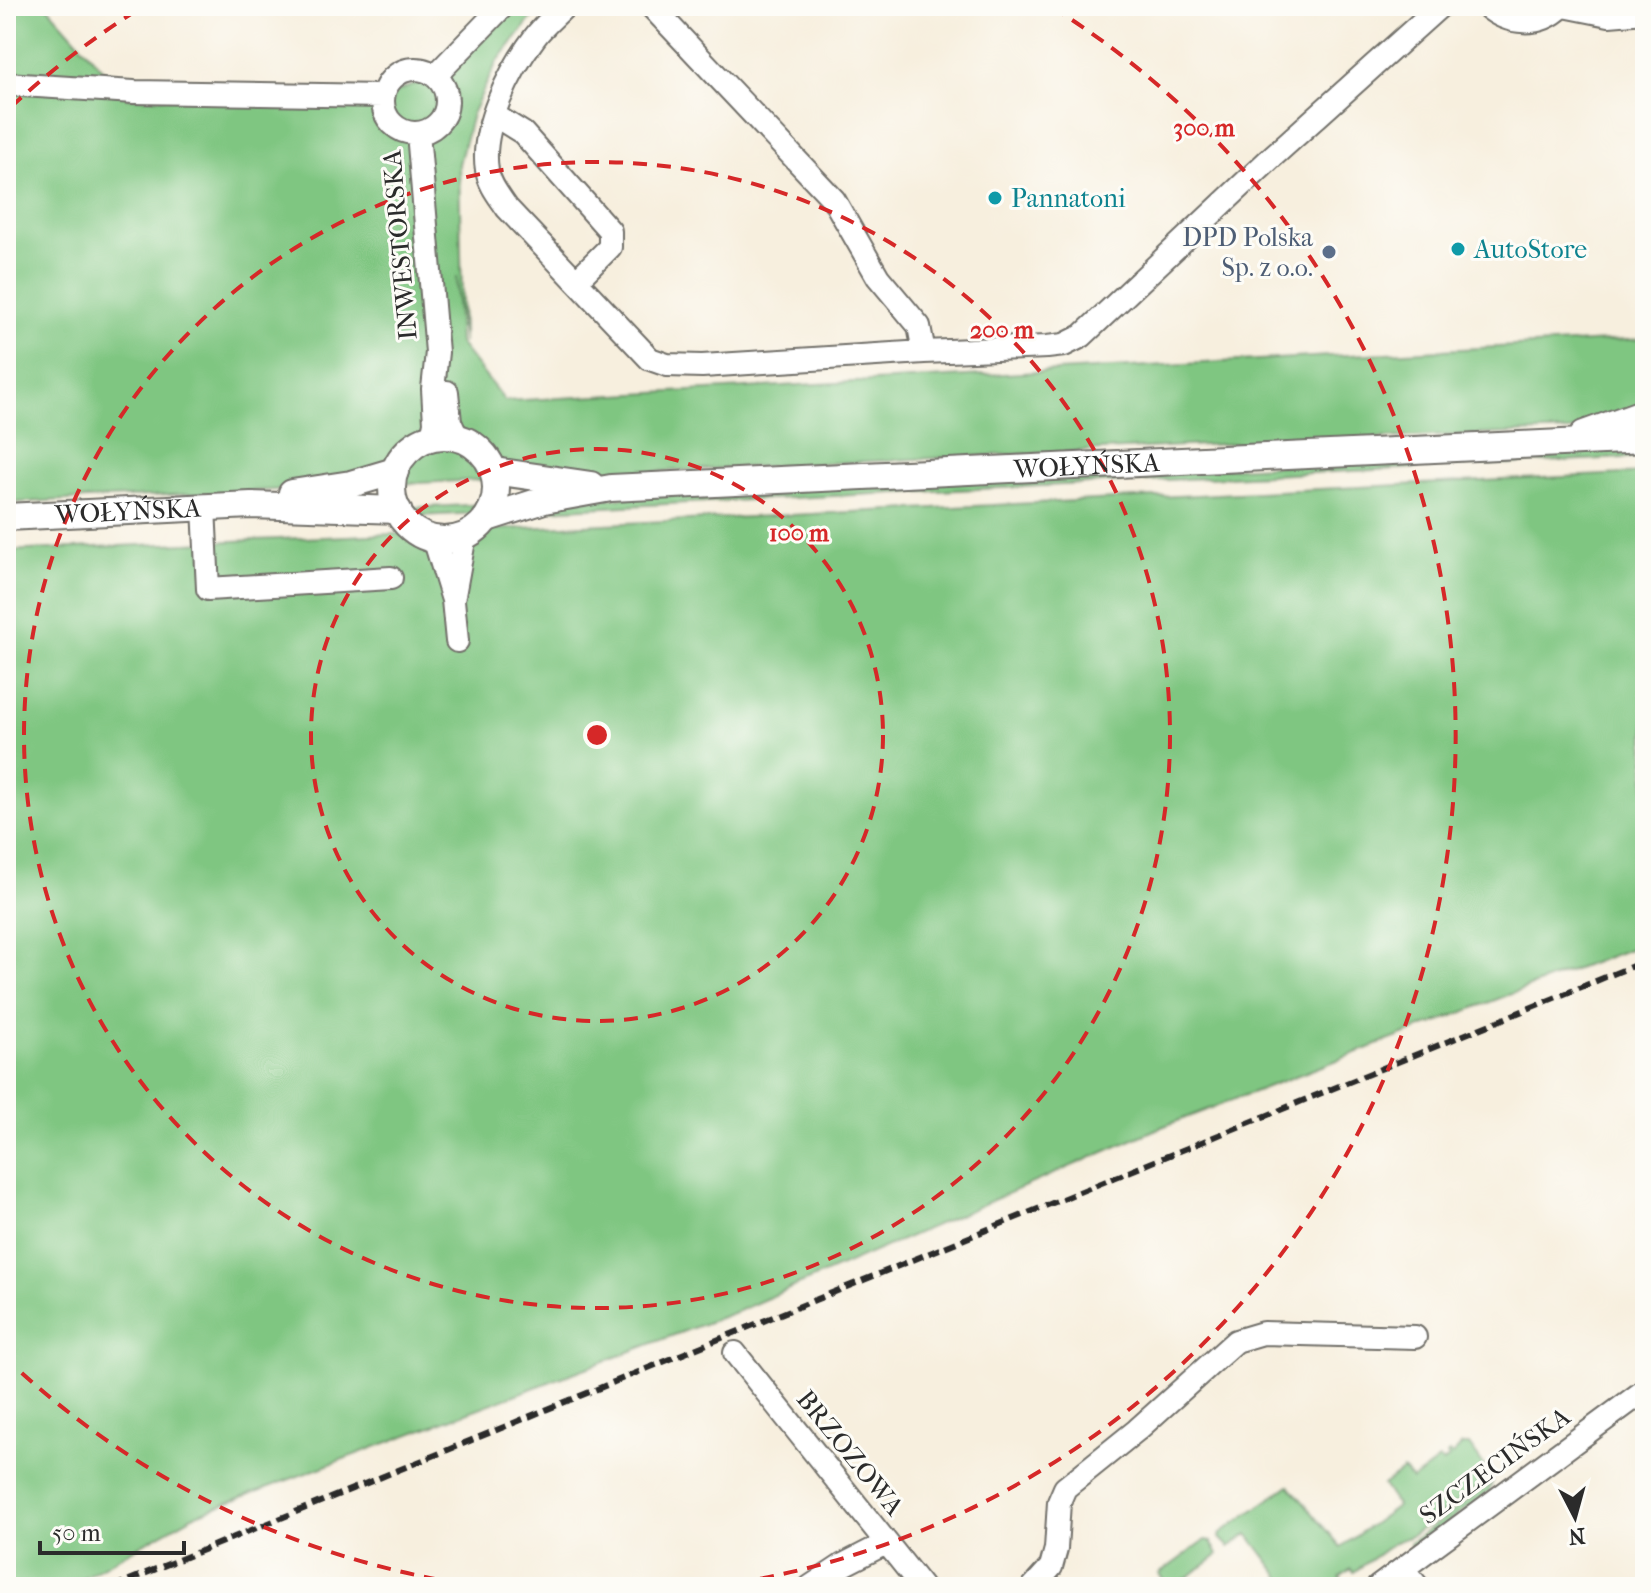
<svg xmlns="http://www.w3.org/2000/svg" width="1651" height="1593" viewBox="0 0 1651 1593" font-family="'IM FELL French Canon',serif">
  <style>
    .green { fill: #7fc681; stroke: #557856; stroke-width: 2 }
    .lines { fill: none; stroke-linecap: round; stroke-linejoin: round }
    .minor-casing { stroke: #72706a; stroke-width: 26 }
    .major-casing { stroke: #72706a; stroke-width: 30 }
    .minor { stroke: #fff; stroke-width: 22 }
    .major { stroke: #fff; stroke-width: 26 }
    .rail { stroke: #2b2b2b; stroke-width: 6; stroke-dasharray: 12 6; stroke-linecap: butt }
    .ring { fill: none; stroke: #d62828; stroke-width: 4; stroke-dasharray: 14 10 }
    .culture-dot { fill: #0f9aa8; stroke: #fdfcf7; stroke-width: 3 }
    .service-dot { fill: #5c6f8a; stroke: #fdfcf7; stroke-width: 3 }
    .labels { text-anchor: middle; dominant-baseline: central; stroke-width: 6; stroke-linejoin: round; paint-order: stroke }
    .culture-label { font-size: 26px; fill: #0d838f; stroke: #fdfcf7; text-anchor: start }
    .service-label { font-size: 26px; fill: #4e5e75; stroke: #fdfcf7; text-anchor: end }
    .street-label { font-size: 26px; fill: #2b2b2b; stroke: #fdfcf7 }
    .centre { fill: #d62828; stroke: #fdfcf7; stroke-width: 4 }
    .ring-label { font-size: 24px; text-anchor: middle; font-weight: bold; fill: #d62828; stroke: #fdfcf7; stroke-width: 6; stroke-linejoin: round; paint-order: stroke }
  </style>
  <rect width="100%" height="100%" fill="#fdfcf7"/>
  <filter id="ink" filterUnits="userSpaceOnUse"><feTurbulence type="fractalNoise" baseFrequency=".0125" numOctaves="2"/><feDisplacementMap in="SourceGraphic" scale="16" xChannelSelector="R" yChannelSelector="G"/><feConvolveMatrix kernelMatrix="1 2 1 2 8 2 1 2 1" color-interpolation-filters="sRGB"/></filter>
  <filter id="wash" filterUnits="userSpaceOnUse"><feTurbulence type="fractalNoise" baseFrequency=".006" numOctaves="4" result="noise"/><feDisplacementMap in="SourceGraphic" scale="32" xChannelSelector="R" yChannelSelector="G"/><feGaussianBlur stdDeviation="1.8" result="paint"/><feColorMatrix in="noise" values="0 0 0 0 0 0 0 0 0 0 0 0 0 0 0 0 0 1.4 0 .05"/><feComposite in="paint" operator="in"/></filter>
  <g filter="url(#wash)">
    <rect width="100%" height="100%" fill="#f7efde"/>
    <!-- green -->
    <path class="green" d="M6,6H47L128,98L388,95L431,78L472,48L517,6H541L497,62L472,114L459,164L463,343L456,277L459,343L505,401L1645,339V407L1571,431L1248,443L6,503Z
      M1645,448V457L396,517L407,508Z
      M1645,473V943L1159,1128L738,1311L197,1514L66,1587H6V551L463,531Z
      M1462,1445H1469L1492,1477L1411,1536L1395,1542L1354,1572L1351,1569L1340,1577L1342,1581L1334,1587H1280L1285,1583L1248,1534L1229,1547L1220,1538L1221,1533L1289,1485L1341,1547L1397,1506L1383,1485L1403,1470L1412,1480L1439,1460L1443,1463L1449,1458L1447,1455L1449,1453L1452,1455Z
      M1492,1483L1489,1492L1416,1545L1410,1546V1543Z
      M1205,1540L1211,1541L1218,1555L1184,1580L1189,1587H1168L1159,1574Z"/>
  </g>
  <g filter="url(#ink)">
    <g class="lines">
      <!-- minor casing -->
      <g class="minor-casing">
        <path id="minor" d="M565,6C555,16 543,26 535,37C510,70 480,128 487,170C489,184 499,196 507,208L650,359L667,365L702,366L924,352
          M651,6L834,200L878,277L919,326L924,352L1047,347L1064,345L1082,336L1272,157L1440,6
          M1486,6C1508,25 1540,28 1562,6
          M1564,6L1609,15L1645,12
          M383 101a32 32 0 1 1 64 0a32 32 0 1 1-64 0Z
          M435,76L503,6
          M6,84L134,92L383,96
          M494,115L523,133L610,231V247L576,281
          M418,133L437,352L433,389L435,423L432,437
          M447,392L450,422L457,437
          M204,507L208,589L391,578
          M434,538L453,600L457,641
          M454,595L465,535
          M735,1353L922,1587
          M1403,1569L1418,1587
          M810,1587L843,1565L886,1543
          M1033,1587L1051,1567L1056,1549L1059,1502L1065,1488L1137,1430L1236,1341L1263,1333L1415,1337
          M1378,1587L1645,1390"/>
      </g>
      <!-- major casing -->
      <g class="major-casing">
        <g id="major">
          <path d="M1584,434L1645,412"/>
          <circle cx="444" cy="488" r="52"/>
          <path d="M494,471L591,485"/>
          <path d="M292,493L351,484L395,471"/>
          <path id="s1" d="M6,517L251,505L398,510"/>
          <path id="s2" d="M487,518L544,500L611,488L1645,439"/>
        </g>
      </g>
      <!-- minor -->
      <use href="#minor" class="minor"/>
      <!-- major -->
      <use href="#major" class="major"/>
      <!-- rail -->
      <path class="rail" d="M112,1587L1645,961"/>
    </g>
  </g>
  <!-- distance rings -->
  <g class="ring">
    <circle cx="597" cy="735" r="286"/>
    <circle cx="597" cy="735" r="573"/>
    <path d="M485 1587A859 859 0 0 1 11 1363M11 107A859 859 0 0 1 142 7M1052 7A859 859 0 0 1 709 1587"/>
  </g>
  <!-- markers -->
  <g class="culture-dot">
    <circle cx="995" cy="198" r="8"/>
    <circle cx="1458" cy="249" r="8"/>
  </g>
  <circle class="service-dot" cx="1329" cy="252" r="8"/>
  <g class="labels">
    <!-- culture labels -->
    <g class="culture-label">
      <text x="1011" y="198">Pannatoni</text>
      <text x="1474" y="249">AutoStore</text>
    </g>
    <!-- service labels -->
    <g class="service-label">
      <text x="1313" y="237">DPD Polska<tspan x="1313" dy="30">Sp. z o.o.</tspan></text>
    </g>
    <!-- street labels -->
    <g class="street-label">
      <text transform="translate(400 245) rotate(-95)">INWESTORSKA</text>
      <text stroke="none"><textPath href="#s2" startOffset="604">WOŁYŃSKA</textPath></text>
      <text stroke="none"><textPath href="#s1" startOffset="122">WOŁYŃSKA</textPath></text>
      <text transform="translate(850 1453) rotate(51)">BRZOZOWA</text>
      <text transform="translate(1495 1466) rotate(-36)">SZCZECIŃSKA</text>
    </g>
  </g>
  <circle cx="597" cy="735" r="12" class="centre"/>
  <g class="ring-label">
    <text x="1204" y="136">300 m</text>
    <text x="1002" y="338">200 m</text>
    <text x="799" y="541">100 m</text>
  </g>
  <!-- margin -->
  <rect width="1651" height="1593" fill="none" stroke="#fdfcf7" stroke-width="32"/>
  <!-- north arrow -->
  <g transform="translate(1575 1517) rotate(174)" stroke="#fdfcf7" stroke-width="6" paint-order="stroke">
  <path d="M0-6L14 30L0 20L-14 30Z" fill="#2b2b2b"/>
  <text y="-12" font-size="22" font-weight="bold" text-anchor="middle" fill="#2b2b2b">N</text>
  </g>
  <!-- scale -->
  <path d="M40 1541v12h144v-12" fill="none" stroke="#2b2b2b" stroke-width="4"/>
  <text x="52" y="1541" font-size="24" fill="#2b2b2b" stroke="#fdfcf7" stroke-width="6" paint-order="stroke">50 m</text>
</svg>
